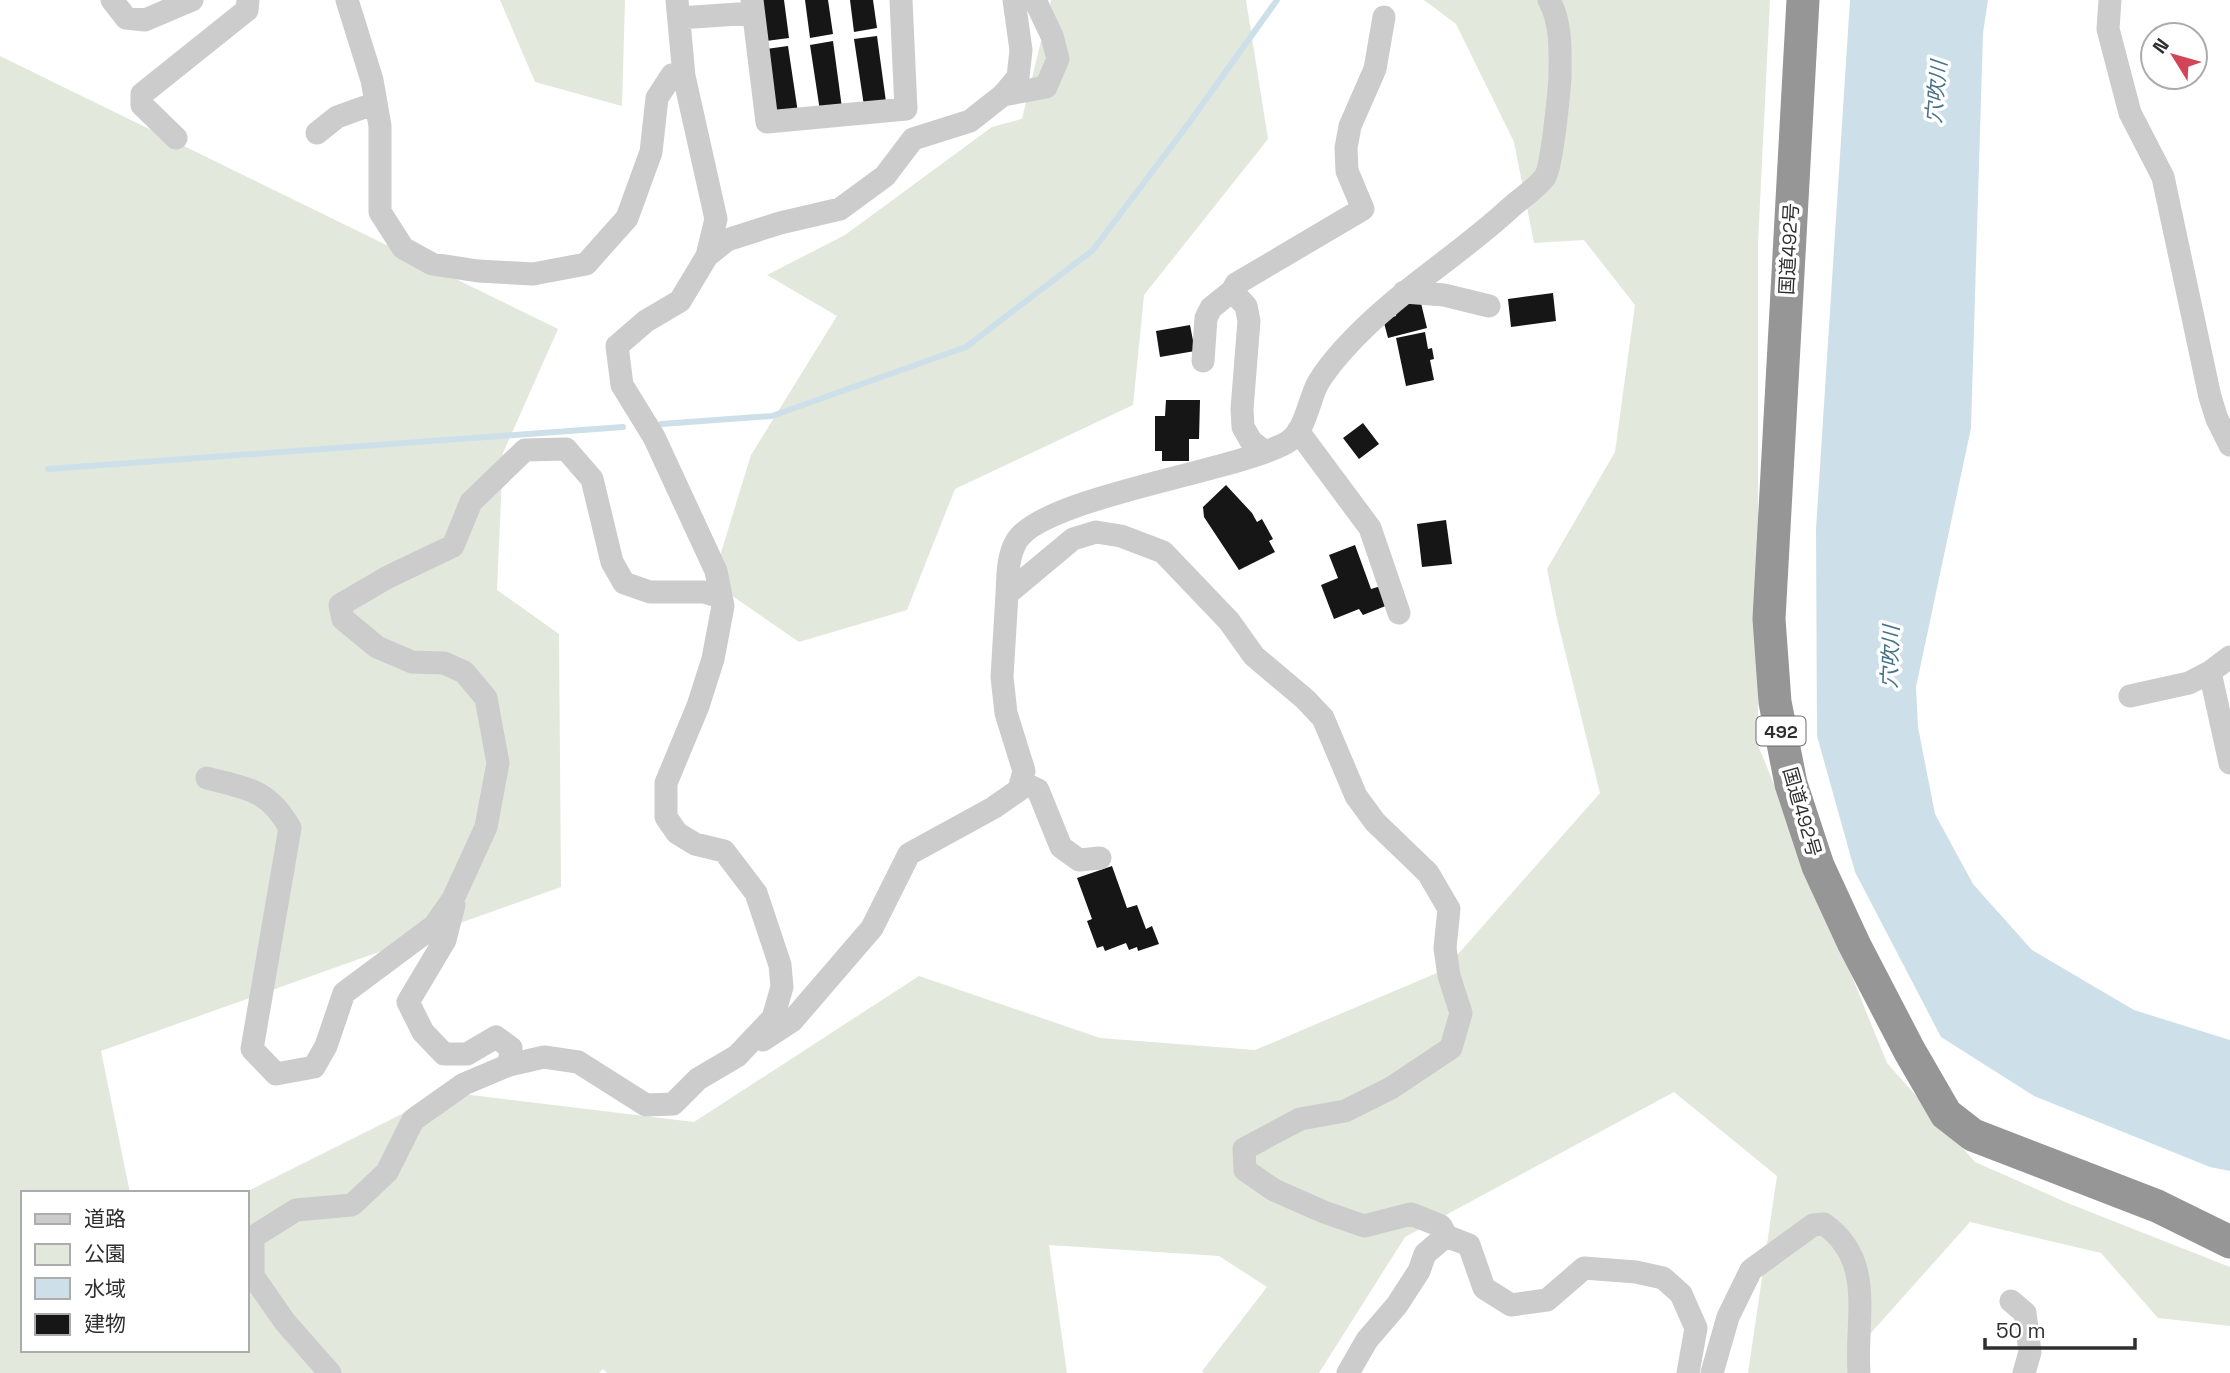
<svg xmlns="http://www.w3.org/2000/svg" width="2230" height="1373" viewBox="0 0 2230 1373" font-family="'Space Grotesk','Noto Sans JP',sans-serif">
  <style>
    .green { fill: #e3e8dc }
    .water { fill: #cde0e9 }
    .lines { fill: none; stroke-linecap: round; stroke-linejoin: round }
    .stream { stroke: #cde0e9; stroke-width: 6 }
    .building { fill: #161616 }
    .minor { stroke: #ccc; stroke-width: 23 }
    .highway { stroke: #969696; stroke-width: 33 }
    .labels { text-anchor: middle; dominant-baseline: central; stroke-width: 7; stroke-linejoin: round; paint-order: stroke }
    .shield { fill: #fff; stroke: #6d6d6d; stroke-width: 2 }
    .shield-label { font-size: 18px; font-weight: bold; fill: #2f2f2f }
    .street-label { font-size: 19px; fill: #2f2f2f; stroke: #fff }
    .water-label { font-size: 21px; font-style: italic; fill: #45738a; stroke: #fff }
  </style>
  <rect width="100%" height="100%" fill="#fff"/>
  <!-- green -->
  <path class="green" d="M500,0H625L622,106L535,82Z
    M1051,0H1246L1268,139L1144,295L1133,405L955,489L907,610L799,642L712,582L751,455L837,316L767,275L845,235L992,127L1022,119Z
    M1424,0H1770L1758,243V745L1887,1063L1975,1162L2070,1204L2230,1267V1326L2158,1318L2101,1253L1970,1222L1870,1334L1863,1373H1748L1777,1176L1674,1092L1405,1237L1319,1373H1204L1202,1371L1267,1287L1219,1256L1049,1245L1067,1373H607L603,1369L599,1373H0V56L558,329L503,453L497,590L559,634L561,887L101,1051L130,1193H23V1350H247V1193H244L446,1092L694,1122L919,976L1100,1038L1255,1050L1444,970L1600,793L1557,619L1547,569L1615,452L1635,305L1584,240L1534,243L1514,142L1456,24Z"/>
  <!-- water -->
  <path class="water" d="M1850,0H1988L1983,33L1971,428L1916,687L1918,727L1935,814L1973,884L2032,950L2134,1010L2230,1040V1171L2210,1167L2034,1096L1941,1037L1855,872L1817,736L1816,529Z"/>
  <g class="lines">
    <!-- stream -->
    <path class="stream" d="M661,424L772,416L966,347L1093,250L1189,123L1277,0
      M48,469L623,427"/>
  </g>
  <!-- building -->
  <path class="building" d="M761,0H784L789,38L766,41Z
    M805,0H828L833,34L810,38Z
    M850,0H873L877,28L854,32Z
    M877,36L886,102L864,106L854,39Z
    M833,41L842,108L820,111L810,45Z
    M788,46L798,113L775,116L766,49Z
    M1553,293L1556,321L1511,327L1508,299Z
    M1420,299L1427,328L1388,338L1383,319L1396,316L1395,310L1403,303Z
    M1190,325L1195,351L1160,357L1156,331Z
    M1425,332L1428,349L1432,348L1434,359L1430,360L1434,380L1406,386L1396,338Z
    M1166,400H1200L1199,439H1189V461H1162V451H1155V416H1165Z
    M1363,423L1379,444L1359,459L1343,438Z
    M1226,485L1252,513L1257,522L1262,519L1273,539L1269,541L1275,552L1239,570L1204,517L1203,507Z
    M1446,520L1452,564L1422,567L1417,524Z
    M1355,545L1371,589L1381,586L1388,605L1363,615L1359,609L1334,619L1321,585L1338,578L1329,555Z
    M1112,866L1127,908L1137,905L1146,929L1152,926L1159,944L1138,951L1137,947L1129,950L1126,943L1105,951L1103,946L1097,948L1087,921L1092,919L1077,878Z"/>
  <g class="lines">
    <!-- minor -->
    <path class="minor" d="M112,0L126,18L145,20L192,0
      M347,0L372,80L380,126V212L403,248L432,264L478,271L533,274L586,264L627,218L651,152L657,98L672,75L684,76
      M752,0L767,122L906,109L901,0
      M2110,0L2108,29L2114,52L2130,113L2163,177L2210,397L2217,419L2230,445
      M679,18L753,13
      M1003,95L1046,87L1058,59L1052,36L1035,0
      M317,133L337,117L376,103
      M176,138L142,105V94L247,10L248,0
      M707,256L727,240L780,223L840,209L885,176L913,139L970,121L1003,95L1018,77L1021,50L1014,0
      M1404,292L1444,295L1489,306
      M1203,361L1206,318L1211,308L1232,291
      M1298,431L1370,528L1399,613
      M1264,451L1251,441L1243,427L1242,409L1249,321L1246,306L1232,291L1236,284L1363,209L1347,171L1346,148L1350,126L1375,69L1384,17
      M1007,594C1008,578 1007,558 1016,542C1039,498 1233,472 1286,443C1306,432 1308,401 1318,383C1325,371 1335,359 1344,349C1393,294 1456,258 1509,209C1520,199 1537,188 1545,177C1552,166 1559,93 1560,77C1560,51 1562,24 1549,0
      M2230,657L2210,672L2230,763
      M2130,696L2189,683L2210,672
      M207,778C248,789 268,789 290,828L252,1049L276,1074L314,1067L326,1046L344,993L434,926L453,899L486,827L498,763L486,698L464,672L444,663L412,662L377,647L343,619L340,605L388,577L453,546L471,502L525,450L566,449L592,479L612,562L624,583L650,592H704L721,597
      M1021,782L1038,790L1061,847L1079,860L1100,858
      M454,905L445,940L408,1002L423,1032L444,1054H467L496,1037L511,1048L509,1065
      M763,1040L792,1021L872,928L909,854L993,808L1019,790L1024,771L1006,713L1002,677L1007,594L1073,539L1096,532L1121,536L1163,552L1229,621L1254,656L1305,699L1323,718L1356,796L1375,822L1428,873L1449,909L1445,948L1449,976L1461,1013L1451,1048L1391,1088L1345,1111L1300,1119L1244,1149L1245,1170L1274,1190L1324,1212L1364,1226L1411,1214L1441,1226L1446,1236
      M2011,1301L2025,1313L2030,1352L2024,1373
      M330,1373L285,1322L253,1276V1237L296,1210L352,1205L387,1172L413,1120L464,1084L509,1065L544,1057L578,1062L646,1105L673,1104L698,1079L737,1056L773,1018L782,987L780,965L756,893L724,851L695,844L677,833L666,817V783L698,706L713,659L723,606L716,571L654,437L622,385L617,346L646,321L680,301L707,256L716,219L684,76L677,0
      M1348,1373L1367,1340L1397,1305L1419,1271L1425,1254L1446,1236L1469,1245L1484,1288L1511,1305L1547,1300L1584,1268L1636,1272L1663,1278L1681,1294L1696,1328L1688,1373
      M1712,1373L1728,1317L1751,1270L1813,1225L1824,1224C1876,1261 1855,1318 1859,1373"/>
    <!-- highway -->
    <path class="highway" d="M1803,0L1769,619L1775,702L1791,784L1818,866L1854,944L1909,1050L1946,1114L1973,1135L2157,1206L2230,1242"/>
  </g>
  <g class="labels">
    <!-- shield labels -->
    <rect class="shield" x="1756.5" y="716.5" width="49" height="29" rx="5"/>
    <g class="shield-label">
      <text x="1781" y="731">492</text>
    </g>
    <!-- street labels -->
    <g class="street-label">
      <text transform="translate(1789 249) rotate(-87)">国道492号</text>
      <text transform="translate(1802 812) rotate(74)">国道492号</text>
    </g>
    <!-- water labels -->
    <g class="water-label">
      <text transform="translate(1936 92) rotate(-85)">穴吹川</text>
      <text transform="translate(1890 657) rotate(-88)">穴吹川</text>
    </g>
  </g>
  <!-- legend -->
  <rect x="21" y="1191" width="228" height="161" fill="#ffffff" stroke="#acacac" stroke-width="2"/>
  <rect x="35" y="1214" width="35" height="10" fill="#cccccc" stroke="#acacac" stroke-width="2"/>
  <text x="84" y="1226" font-size="21" fill="#2f2f2f">道路</text>
  <rect x="35" y="1244" width="35" height="21" fill="#e3e8dc" stroke="#acacac" stroke-width="2"/>
  <text x="84" y="1261" font-size="21" fill="#2f2f2f">公園</text>
  <rect x="35" y="1278" width="35" height="21" fill="#cde0e9" stroke="#acacac" stroke-width="2"/>
  <text x="84" y="1296" font-size="21" fill="#2f2f2f">水域</text>
  <rect x="35" y="1314" width="35" height="21" fill="#161616" stroke="#acacac" stroke-width="2"/>
  <text x="84" y="1331" font-size="21" fill="#2f2f2f">建物</text>
  <!-- north arrow -->
  <g transform="translate(2174 56) rotate(307)"><circle r="33" fill="#ffffff" stroke="#acacac" stroke-width="2"/>
  <path d="M0-5L12 26L0 18L-12 26Z" fill="#d44457"/>
  <text y="-10" font-size="19" font-weight="bold" text-anchor="middle" fill="#2f2f2f">N</text>
  </g>
  <!-- scale -->
  <path d="M1985 1338v10h150v-10" fill="none" stroke="#2f2f2f" stroke-width="3.5"/>
  <text x="1996" y="1338" font-size="21" fill="#2f2f2f" stroke="#ffffff" stroke-width="5" paint-order="stroke">50 m</text>
</svg>
